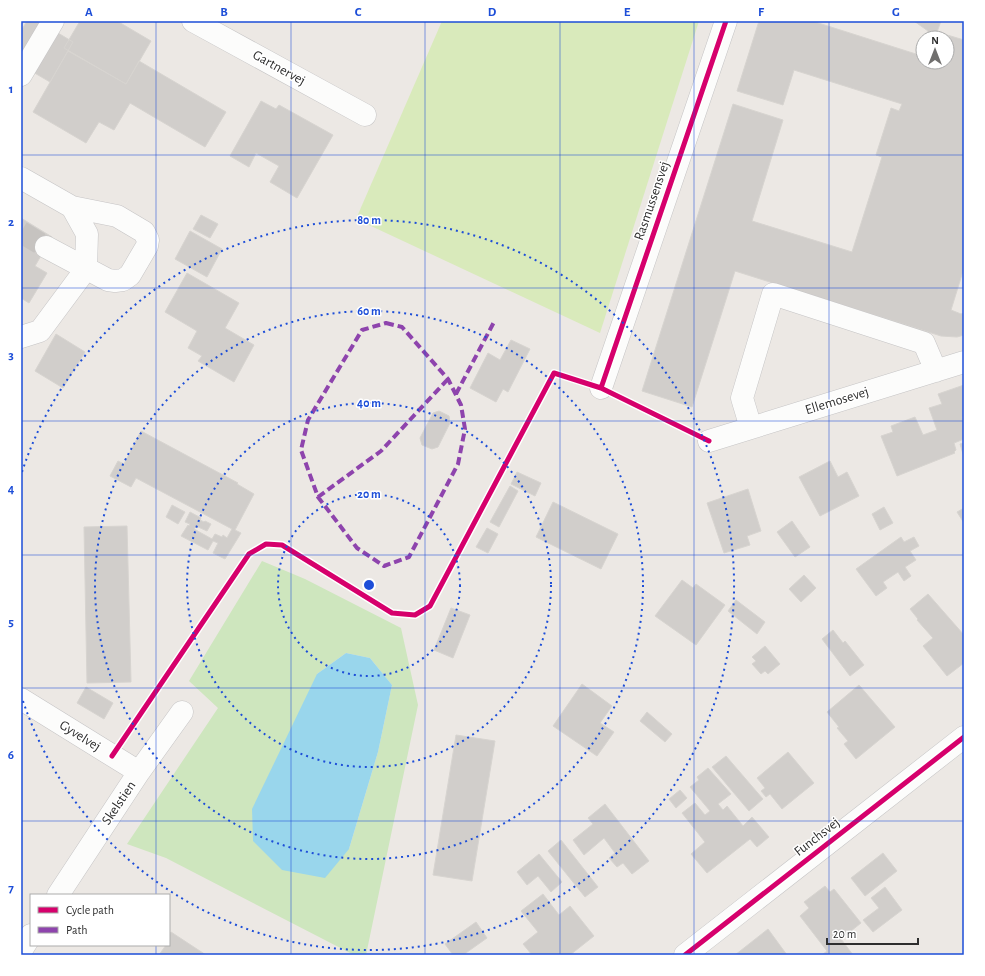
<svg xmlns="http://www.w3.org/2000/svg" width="985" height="976" viewBox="0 0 985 976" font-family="'Alegreya Sans',sans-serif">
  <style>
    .green { fill: #cee6be; fill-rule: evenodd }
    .pitch { fill: #d9eabb }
    .water { fill: #99d6ec }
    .building { fill: #d1cecb; stroke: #d7d4d0 }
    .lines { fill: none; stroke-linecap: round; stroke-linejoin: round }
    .minor-tunnel { stroke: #c6c3c0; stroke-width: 22; stroke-dasharray: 22 11; stroke-linecap: butt }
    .minor-casing { stroke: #c5c4c5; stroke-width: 23 }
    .minor { stroke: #fcfcfb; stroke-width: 22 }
    .quiet { stroke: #8e44ad; stroke-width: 4; stroke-dasharray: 8 4; stroke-linecap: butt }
    .cycleway-casing { stroke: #fff; stroke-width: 8 }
    .cycleway { stroke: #d6006c; stroke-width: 5 }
    .grid { fill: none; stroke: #1d4ed8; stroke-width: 1; stroke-opacity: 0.55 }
    .ring { fill: none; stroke: #1d4ed8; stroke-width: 2; stroke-dasharray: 2 4 }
    .labels { text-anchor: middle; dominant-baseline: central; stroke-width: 3; stroke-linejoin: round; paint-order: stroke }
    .street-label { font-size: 14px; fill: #2e2e2e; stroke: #fff }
    .centre { fill: #1d4ed8; stroke: #fff; stroke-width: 2 }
    .ring-label { font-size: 12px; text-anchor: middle; font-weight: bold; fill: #1d4ed8; stroke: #fff; stroke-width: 3; stroke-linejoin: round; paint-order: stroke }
    .neatline { fill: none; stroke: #1d4ed8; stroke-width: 1.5 }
    .grid-label { font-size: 13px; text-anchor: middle; font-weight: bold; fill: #1d4ed8 }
  </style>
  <rect width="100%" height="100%" fill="#ece8e4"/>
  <!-- green -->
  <path class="green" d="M262,561L305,579L401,628L418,705L366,955H354L166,858L127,844L218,708L189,681ZM346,653L370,658L392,685L378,752L349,849L317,674Z"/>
  <!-- pitch -->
  <path class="pitch" d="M442,21H699L600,333L356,219Z"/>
  <!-- water -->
  <path class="water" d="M346,653L370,658L392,685L378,752L349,849L325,878L282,870L253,841L252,809L317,674Z"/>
  <!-- building -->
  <path class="building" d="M27,21H38L73,42L50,82L21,65V31Z
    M80,21H117L151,41L126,84L64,48Z
    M759,21H812L919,55L923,46V62H947V38H926L928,31L914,21H941L937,32L964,40V268L951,310L961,314L964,313V335L957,337L941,336L735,271L692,407L642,391L733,104L783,120L752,221L852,252L882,157L876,155L891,108L899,111L902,104L794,70L783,105L737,91Z
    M68,51L126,84L139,61L226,112L205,147L130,103L114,130L99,122L86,143L33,112Z
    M261,101L276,109L279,105L333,135L297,198L270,182L279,166L256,153L249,167L230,156Z
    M201,215L218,224L210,238L193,229Z
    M21,218L52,237L35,266L47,273L29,303L21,298Z
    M190,231L222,249L207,277L175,259Z
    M187,273L239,303L225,328L254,345L234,382L198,361L202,356L188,348L197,331L165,312Z
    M56,334L85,352L63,388L35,371Z
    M511,340L530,349L508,392L503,389L496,402L470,388L488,353L500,360Z
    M964,385V416L962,417L964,422V439L954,443L956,450L954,452L955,453L897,476L881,436L893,432L891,426L915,417L923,435L937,430L929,408L942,404L938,394Z
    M439,411L449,416L450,423L438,447L432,449L422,445L420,438L433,413Z
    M141,431L238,483L237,484L254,494L235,530L241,533L225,559L213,553L218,543L213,541L208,550L181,536L188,525L189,526L190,524L185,522L190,512L201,518L200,520L204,522L205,521L211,524L207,531L196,526L194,529L212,539L215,534L222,537L223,535L227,538L232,529L136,478L131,487L110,476L118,461L124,464Z
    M964,443V457L960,444Z
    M830,461L838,477L847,472L859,496L820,516L799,477Z
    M517,472L541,483L535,496L511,484Z
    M510,486L518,491L499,527L490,522Z
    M748,489L761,531L747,536L750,545L724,553L707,503Z
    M553,502L618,534L601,569L536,537Z
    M172,505L185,512L178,524L166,517Z
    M884,507L893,523L880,530L872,514Z
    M964,508V523L957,512Z
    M792,521L810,547L795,557L777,532Z
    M127,526L131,682L87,683L84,527Z
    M487,528L498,534L488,553L476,547Z
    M901,537L904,542L914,537L919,546L910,551L916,560L905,567L911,576L904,581L898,572L883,582L887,588L876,596L856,569Z
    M804,575L816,588L801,602L789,589Z
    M682,580L693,588L696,584L725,605L696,645L655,616Z
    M928,594L964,635V663L947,676L923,646L933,638L917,620L918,619L910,609Z
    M736,600L765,622L757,634L728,611Z
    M451,608L470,615L453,658L434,650Z
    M833,630L843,643L845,641L864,665L850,676L822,639Z
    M765,646L780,664L768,674L765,671L761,674L752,664L756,661L752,657Z
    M582,684L612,706L600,723L614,732L597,756L553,726Z
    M859,685L895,727L856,759L844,744L848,741L837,728L839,727L827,712Z
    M86,687L113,703L104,719L77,703Z
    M647,712L672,734L665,742L640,721Z
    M456,735L495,741L472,881L433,875Z
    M788,752L814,783L782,809L770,794L766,797L761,791L765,788L757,778Z
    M726,756L763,799L749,811L712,767Z
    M708,768L731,794L718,804L723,810L727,806L743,826L752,817L769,837L757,847L750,839L707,873L691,854L705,842L682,813L695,803L705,815L710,811L690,787L699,780L697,777Z
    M680,790L687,798L676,808L669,799Z
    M605,804L649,861L632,874L623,863L617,867L609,858L615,853L604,838L584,855L573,840L593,824L588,818Z
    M561,840L598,887L585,897L548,851Z
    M883,853L897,871L865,896L851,878Z
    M539,854L562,882L551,892L538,876L527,885L517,872Z
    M825,886L830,892L834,889L861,923L841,939L853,955H822L827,951L800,916L809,908L804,902Z
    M885,887L902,910L873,932L863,920L879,908L871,898Z
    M543,894L559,915L570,906L594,936L570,955H532L523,944L538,932L521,911Z
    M476,922L487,938L463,955H453L445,944Z
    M768,929L787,955H735Z
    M171,932L206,955H159L166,945H169V935Z"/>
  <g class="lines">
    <!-- minor-tunnel -->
    <path class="minor-tunnel" d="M21,232L46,247"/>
    <!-- minor casing -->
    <g class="minor-casing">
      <path id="minor" d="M193,21L365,115
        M21,75L53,21
        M21,178L72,207L87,234L86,269L40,331L21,337
        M46,247L108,280L115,281L123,280L130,275L147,246L148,240L144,232L117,216L72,207
        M601,388L726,21
        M751,428L742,398L773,294L924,343L936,371
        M709,441L964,362
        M21,699L139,772
        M58,895L139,772L182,712
        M21,951L31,935
        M685,955L964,737"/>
    </g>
    <!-- minor -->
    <use href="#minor" class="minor"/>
    <!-- quiet -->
    <path class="quiet" d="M386,323L402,327L448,379L461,405L465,429L458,464L409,557L384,566L357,548L318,497L301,450L308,420L362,330Z
      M456,394L494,322
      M318,497L381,451L448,379"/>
    <!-- cycleway casing -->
    <g class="cycleway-casing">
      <path id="cycleway" d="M601,388L726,21
        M112,756L249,554L266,544L282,545L392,613L415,615L430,606L554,373L601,388L709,441
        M685,955L964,737"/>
    </g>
    <!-- cycleway -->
    <use href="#cycleway" class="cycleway"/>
  </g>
  <!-- grid -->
  <path class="grid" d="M156,21V895M291,21V955M425,21V955M560,21V955M694,21V955M829,21V955M21,155H964M21,288H964M21,421H964M21,555H964M21,688H964M21,821H964M156,945V955"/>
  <!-- distance rings -->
  <g class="ring">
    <circle cx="369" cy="585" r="91"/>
    <circle cx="369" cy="585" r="182"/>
    <circle cx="369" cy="585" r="274"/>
    <path d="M22 472A365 365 0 1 1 22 698"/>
  </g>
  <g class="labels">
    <!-- street labels -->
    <g class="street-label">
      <text transform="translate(279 68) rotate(29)">Gartnervej</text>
      <text transform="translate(652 201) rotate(-71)">Rasmussensvej</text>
      <text transform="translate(837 401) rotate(-17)">Ellemosevej</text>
      <text transform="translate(80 736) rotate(32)">Gyvelvej</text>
      <text transform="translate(119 803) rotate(-56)">Skelstien</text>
      <text transform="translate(817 837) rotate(-38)">Funchsvej</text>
    </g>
  </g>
  <circle cx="369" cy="585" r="6" class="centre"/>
  <g class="ring-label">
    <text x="369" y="224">80 m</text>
    <text x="369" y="315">60 m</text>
    <text x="369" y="407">40 m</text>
    <text x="369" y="498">20 m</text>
  </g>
  <!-- border -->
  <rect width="985" height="976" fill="none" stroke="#ffffff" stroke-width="44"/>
  <!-- legend -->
  <rect x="30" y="894" width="140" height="52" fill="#ffffff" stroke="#ababab"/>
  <rect x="38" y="907" width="20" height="6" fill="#d6006c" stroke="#ababab"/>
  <text x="66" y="914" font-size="12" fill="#2e2e2e">Cycle path</text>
  <rect x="38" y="927" width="20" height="6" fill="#8e44ad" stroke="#ababab"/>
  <text x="66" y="934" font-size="12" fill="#2e2e2e">Path</text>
  <!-- north arrow -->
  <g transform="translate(935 50)"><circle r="19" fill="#ffffff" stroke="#ababab"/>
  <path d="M0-3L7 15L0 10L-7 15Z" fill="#706f6e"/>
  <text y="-6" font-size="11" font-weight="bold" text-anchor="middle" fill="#2e2e2e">N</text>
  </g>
  <!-- scale -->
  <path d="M827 938v6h91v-6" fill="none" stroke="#2e2e2e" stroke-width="2"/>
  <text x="833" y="938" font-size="12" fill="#2e2e2e" stroke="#ffffff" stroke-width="3" paint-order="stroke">20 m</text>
  <rect x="22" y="22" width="941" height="932" class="neatline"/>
  <g class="grid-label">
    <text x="89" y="16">A</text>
    <text x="224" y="16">B</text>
    <text x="358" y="16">C</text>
    <text x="492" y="16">D</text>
    <text x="627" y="16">E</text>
    <text x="761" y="16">F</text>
    <text x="896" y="16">G</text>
    <text x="11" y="93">1</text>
    <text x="11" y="226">2</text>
    <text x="11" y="359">3</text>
    <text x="11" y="493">4</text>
    <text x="11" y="626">5</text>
    <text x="11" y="759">6</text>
    <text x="11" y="892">7</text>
  </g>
</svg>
